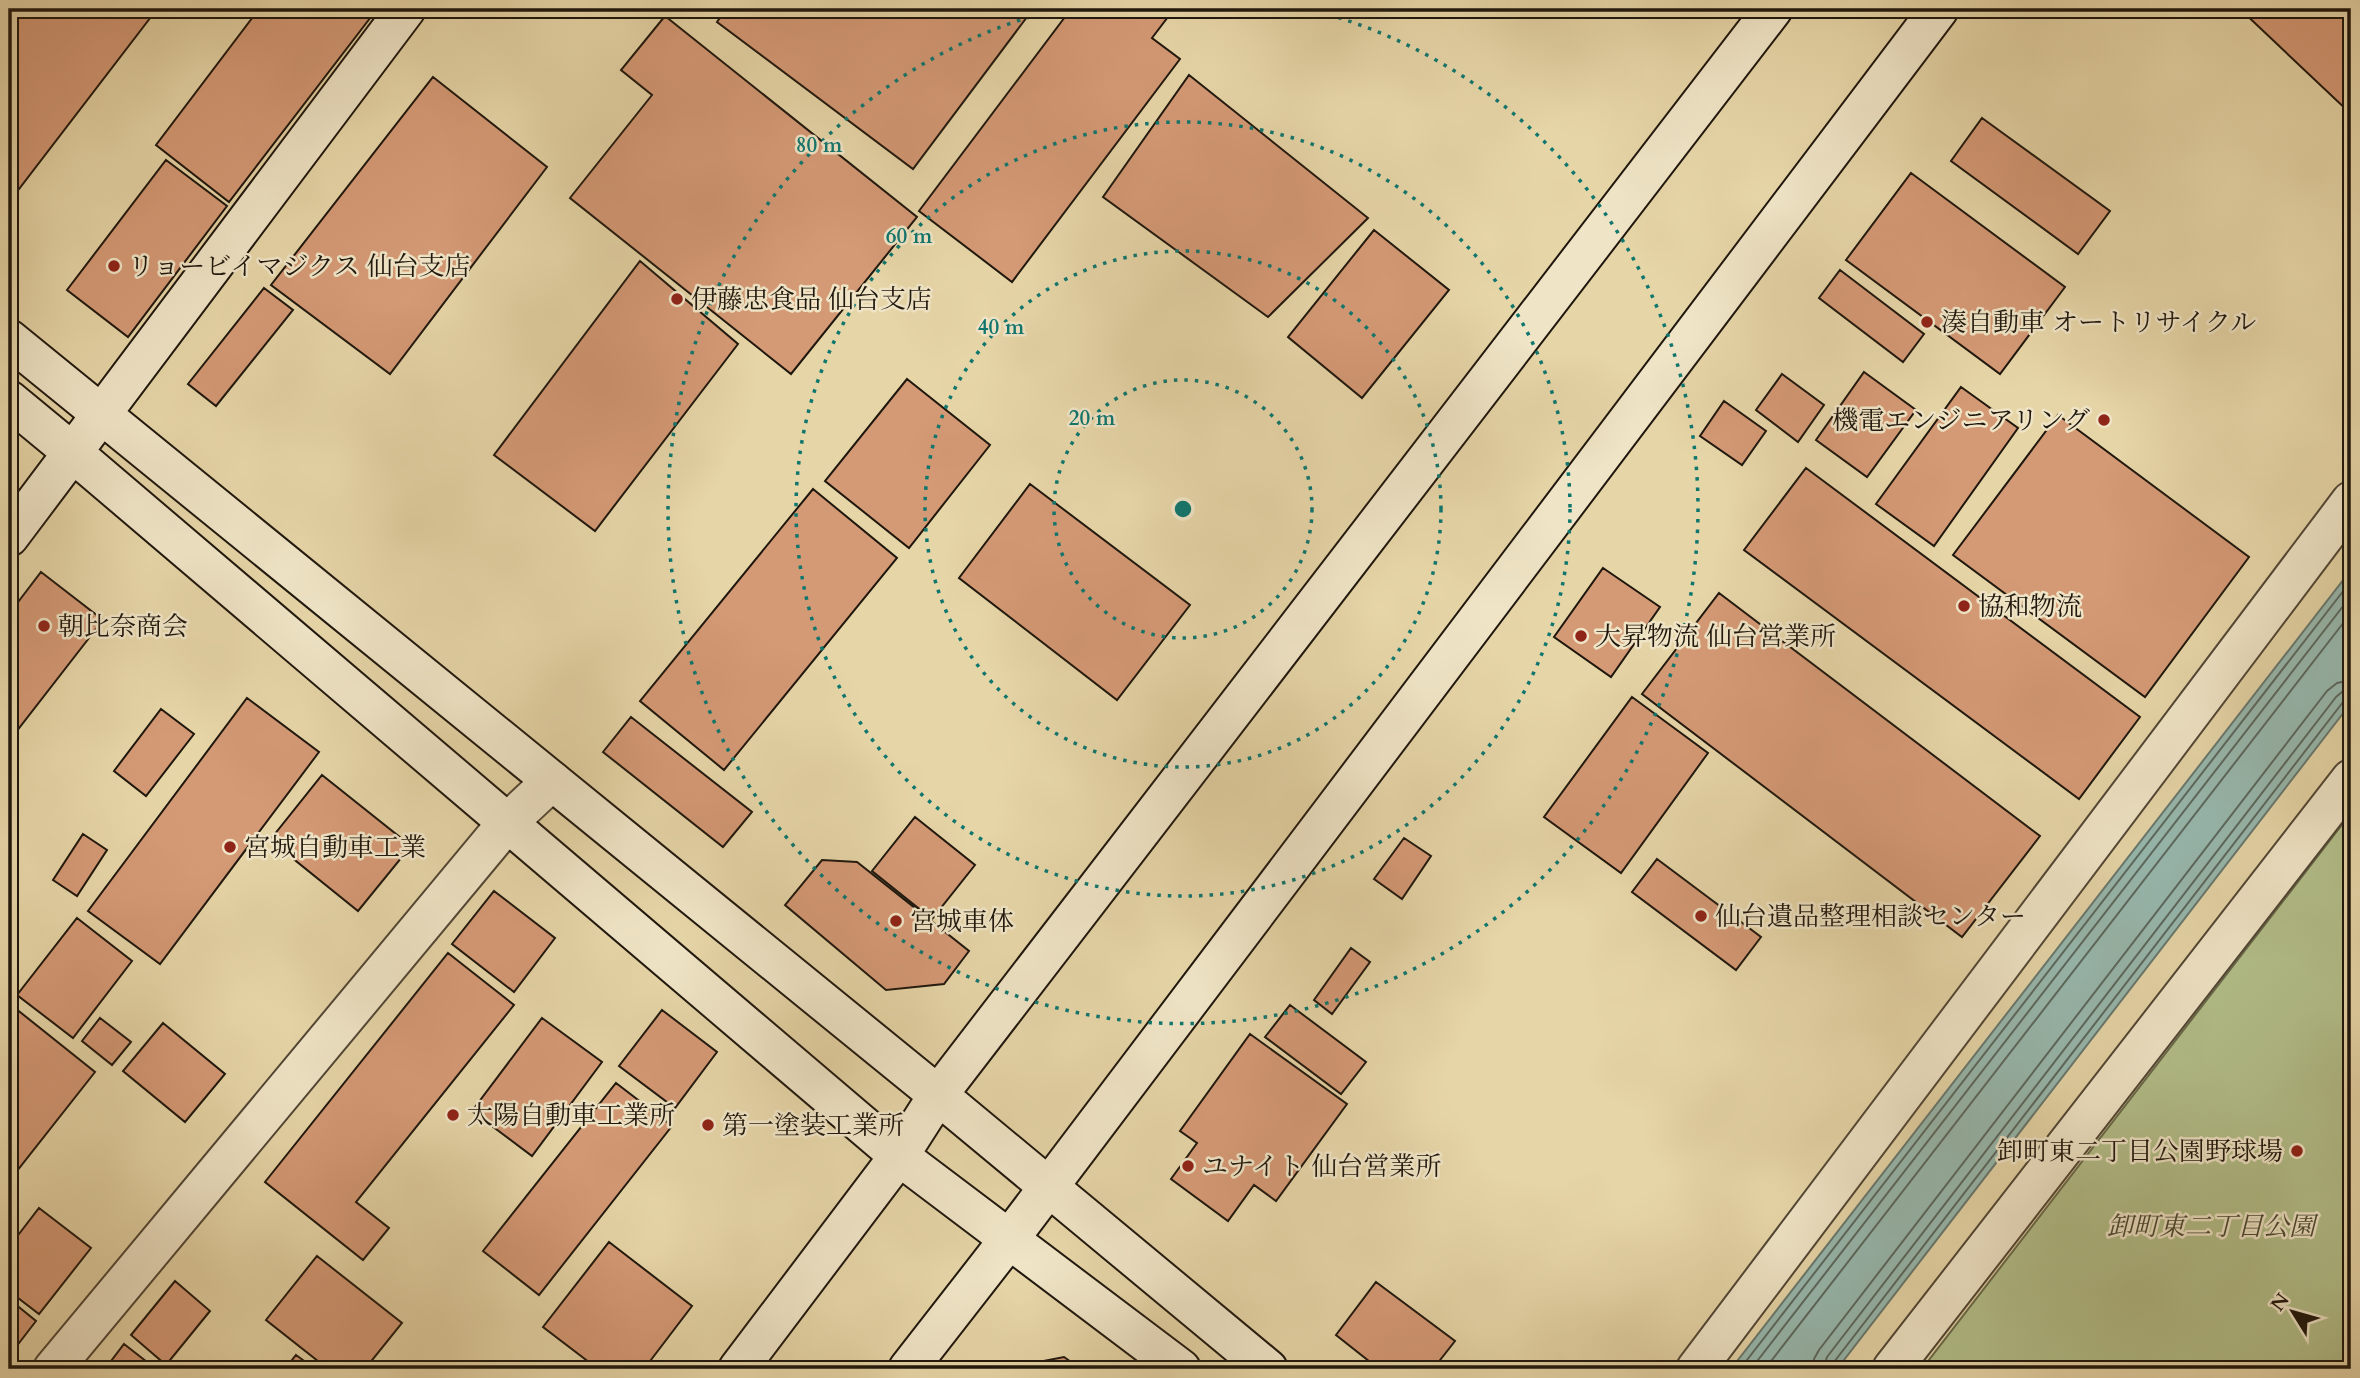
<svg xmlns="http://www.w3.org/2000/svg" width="2360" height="1378" viewBox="0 0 2360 1378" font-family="Cardo,'Noto Serif JP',serif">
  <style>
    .green { fill: #b2be89; stroke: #686a4b; stroke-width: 2 }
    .water { fill: #97b8ae; stroke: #67786e; stroke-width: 2 }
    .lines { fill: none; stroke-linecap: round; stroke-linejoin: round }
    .shore { stroke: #5b685e; stroke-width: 2 }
    .building { fill: #d49975; stroke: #1f170d; stroke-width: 2 }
    .street-casing { stroke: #514634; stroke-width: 42 }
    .secondary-casing { stroke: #1f170d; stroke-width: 42 }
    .street { stroke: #efe4c6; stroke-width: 38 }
    .secondary { stroke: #efe4c6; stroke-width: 38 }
    .ring { fill: none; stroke: #0f766e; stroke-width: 3.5; stroke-dasharray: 3.5 7 }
    .poi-dot { fill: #8f2418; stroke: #efe4c6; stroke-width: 2.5 }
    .labels { text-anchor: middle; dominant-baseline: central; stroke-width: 5; stroke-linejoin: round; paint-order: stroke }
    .poi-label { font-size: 26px; fill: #1f170d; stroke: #efe4c6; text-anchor: start }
    .park-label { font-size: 26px; font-style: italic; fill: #4b4932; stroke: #efe4c6 }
    .centre { fill: #0f766e; stroke: #efe4c6; stroke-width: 3.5 }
    .ring-label { font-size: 21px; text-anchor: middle; font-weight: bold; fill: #0f766e; stroke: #efe4c6; stroke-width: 5; stroke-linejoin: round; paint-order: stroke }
  </style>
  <rect width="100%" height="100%" fill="#e6d5a7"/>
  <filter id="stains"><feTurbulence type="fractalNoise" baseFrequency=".00286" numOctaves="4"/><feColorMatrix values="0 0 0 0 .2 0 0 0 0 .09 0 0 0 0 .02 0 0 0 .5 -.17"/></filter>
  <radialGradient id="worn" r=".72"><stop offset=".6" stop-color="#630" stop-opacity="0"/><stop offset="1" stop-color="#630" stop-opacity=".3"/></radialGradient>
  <!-- green -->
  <path class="green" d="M2351,813V1369H1922Z"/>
  <!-- water -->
  <path class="water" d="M2351,570V703L1837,1369H1731Z"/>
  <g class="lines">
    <!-- shore -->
    <path class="shore" d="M1740,1369L2351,581
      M1751,1369L2351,596
      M1765,1369L2351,613
      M1813,1369L1814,1359L1819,1350L2327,691L2337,683L2351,680
      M1823,1369L1827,1357L2336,697L2343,691L2351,690
      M1832,1369L1834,1362L2343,702L2351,699"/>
  </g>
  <!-- building -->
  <path class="building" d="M9,9H157L9,202Z
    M259,9H377L229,202L156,145Z
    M726,9H1033L913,169L717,22Z
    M1071,9H1174L1152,38L1180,59L1012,282L919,211Z
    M2240,9H2351V114Z
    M665,16L917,217L791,374L570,198L652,95L621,70Z
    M1189,75L1368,218L1268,317L1103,197Z
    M433,77L547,167L390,374L271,285Z
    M1982,118L2110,211L2078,254L1951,161Z
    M166,160L227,206L128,337L67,290Z
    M1911,173L2065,287L2000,374L1846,260Z
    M1374,230L1449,290L1362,398L1288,337Z
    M640,261L738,344L595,531L494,455Z
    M1840,270L1924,334L1903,362L1819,298Z
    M264,288L293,310L216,406L188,384Z
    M1864,372L1916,410L1867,477L1816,440Z
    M1782,374L1824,405L1798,442L1756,410Z
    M907,379L990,445L909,548L825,481Z
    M1961,387L2018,428L1934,546L1876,504Z
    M1724,401L1766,431L1742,465L1700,436Z
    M2058,415L2249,557L2145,697L1953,555Z
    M1806,468L2140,717L2079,799L1744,550Z
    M1030,484L1190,605L1117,700L959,578Z
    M813,489L897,558L724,770L640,701Z
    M1603,568L1660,607L1611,677L1554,637Z
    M41,572L103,620L9,741V614Z
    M1719,593L2040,836L1962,937L1642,694Z
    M1632,697L1708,753L1621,873L1544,817Z
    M247,698L319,752L160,964L88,911Z
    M161,709L194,734L146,796L114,771Z
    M631,717L752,812L723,847L603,752Z
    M322,775L411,846L358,911L270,840Z
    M915,817L975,865L932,919L872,871Z
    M83,834L107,850L77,896L53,880Z
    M1404,838L1431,856L1402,899L1374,879Z
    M1657,859L1761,937L1736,970L1632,892Z
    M822,860L857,862L969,951L944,984L886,990L785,905Z
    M494,891L555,938L514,992L452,944Z
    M77,918L132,961L73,1038L17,995Z
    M1351,948L1370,962L1332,1014L1314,1000Z
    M448,953L514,1005L356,1202L389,1228L363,1260L265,1182Z
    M10,1004L95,1072L9,1181V1006Z
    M1290,1005L1366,1062L1341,1094L1265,1037Z
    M662,1010L717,1052L675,1108L619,1066Z
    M100,1018L131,1042L112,1065L82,1041Z
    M542,1018L602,1062L532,1156L472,1111Z
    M163,1023L225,1074L185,1122L123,1071Z
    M1250,1034L1347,1104L1276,1201L1254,1185L1228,1221L1171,1179L1197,1143L1180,1131Z
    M616,1083L672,1126L539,1295L483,1251Z
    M39,1208L91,1248L39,1314L9,1291V1247Z
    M609,1242L692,1306L644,1369H598L543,1327Z
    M317,1256L402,1323L365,1369H328L266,1320Z
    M175,1281L210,1311L166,1365L131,1335Z
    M1376,1282L1455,1341L1433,1369H1379L1336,1335Z
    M9,1299L36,1321L9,1356Z
    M124,1344L156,1369H105Z
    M296,1355L315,1369H285Z
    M1064,1357L1081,1369H1006L1007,1368Z"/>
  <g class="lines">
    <!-- street casing -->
    <g class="street-casing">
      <path id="street" d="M53,1369L507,823L552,781
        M1696,1369L2351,501
        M1892,1369L2351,779"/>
    </g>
    <!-- secondary casing -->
    <g class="secondary-casing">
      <path id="secondary" d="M9,339L938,1095L1268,1369
        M9,400L72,452L899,1156L1181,1369
        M9,537L406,9
        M738,1369L899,1156L938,1095L1773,9
        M908,1369L1010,1238L1939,9"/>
    </g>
    <!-- street -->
    <use href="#street" class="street"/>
    <!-- secondary -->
    <use href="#secondary" class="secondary"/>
  </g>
  <!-- distance rings -->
  <g class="ring">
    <circle cx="1183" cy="509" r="129"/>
    <circle cx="1183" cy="509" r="258"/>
    <circle cx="1183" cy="509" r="387"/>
    <path d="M1308 9A515 515 0 1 1 1058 9"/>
  </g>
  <!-- markers -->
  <g class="poi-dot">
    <circle cx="114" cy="266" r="7"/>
    <circle cx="677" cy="299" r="7"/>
    <circle cx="1927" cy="322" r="7"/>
    <circle cx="2104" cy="420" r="7"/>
    <circle cx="1964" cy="606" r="7"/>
    <circle cx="44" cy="626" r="7"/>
    <circle cx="1581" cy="636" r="7"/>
    <circle cx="230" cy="847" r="7"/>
    <circle cx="1701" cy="916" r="7"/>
    <circle cx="896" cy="921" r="7"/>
    <circle cx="453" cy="1115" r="7"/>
    <circle cx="708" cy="1125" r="7"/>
    <circle cx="2297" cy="1151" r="7"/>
    <circle cx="1188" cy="1166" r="7"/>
  </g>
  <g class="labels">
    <!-- poi labels -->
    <g class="poi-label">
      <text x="128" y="266">リョービイマジクス 仙台支店</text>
      <text x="691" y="299">伊藤忠食品 仙台支店</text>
      <text x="1941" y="322">湊自動車 オートリサイクル</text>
      <text x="2090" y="420" text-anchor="end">機電エンジニアリング</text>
      <text x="1978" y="606">協和物流</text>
      <text x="58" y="626">朝比奈商会</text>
      <text x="1595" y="636">大昇物流 仙台営業所</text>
      <text x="244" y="847">宮城自動車工業</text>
      <text x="1715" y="916">仙台遺品整理相談センター</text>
      <text x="910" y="921">宮城車体</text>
      <text x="467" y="1115">太陽自動車工業所</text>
      <text x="722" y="1125">第一塗装工業所</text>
      <text x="2283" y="1151" text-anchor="end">卸町東二丁目公園野球場</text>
      <text x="1202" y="1166">ユナイト 仙台営業所</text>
    </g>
    <!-- park labels -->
    <g class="park-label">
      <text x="2211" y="1226">卸町東二丁目公園</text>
    </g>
  </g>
  <circle cx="1183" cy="509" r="10" class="centre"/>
  <g class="ring-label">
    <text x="819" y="152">80 m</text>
    <text x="909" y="243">60 m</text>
    <text x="1001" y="334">40 m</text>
    <text x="1092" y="425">20 m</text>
  </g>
  <!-- margin -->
  <rect width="2360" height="1378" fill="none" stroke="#e6d5a7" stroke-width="35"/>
  <rect x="10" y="10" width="2339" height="1357" fill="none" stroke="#1f170d" stroke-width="3.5"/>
  <rect x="18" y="18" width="2325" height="1343" fill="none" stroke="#1f170d" stroke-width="2"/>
  <!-- north arrow -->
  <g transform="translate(2293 1312) rotate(307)" stroke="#efe4c6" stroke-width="5" paint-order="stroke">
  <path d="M0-5L12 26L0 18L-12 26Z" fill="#1f170d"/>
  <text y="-10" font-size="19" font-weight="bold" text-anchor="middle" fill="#1f170d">N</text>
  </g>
  <rect width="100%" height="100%" filter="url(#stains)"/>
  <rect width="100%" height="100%" fill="url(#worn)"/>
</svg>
